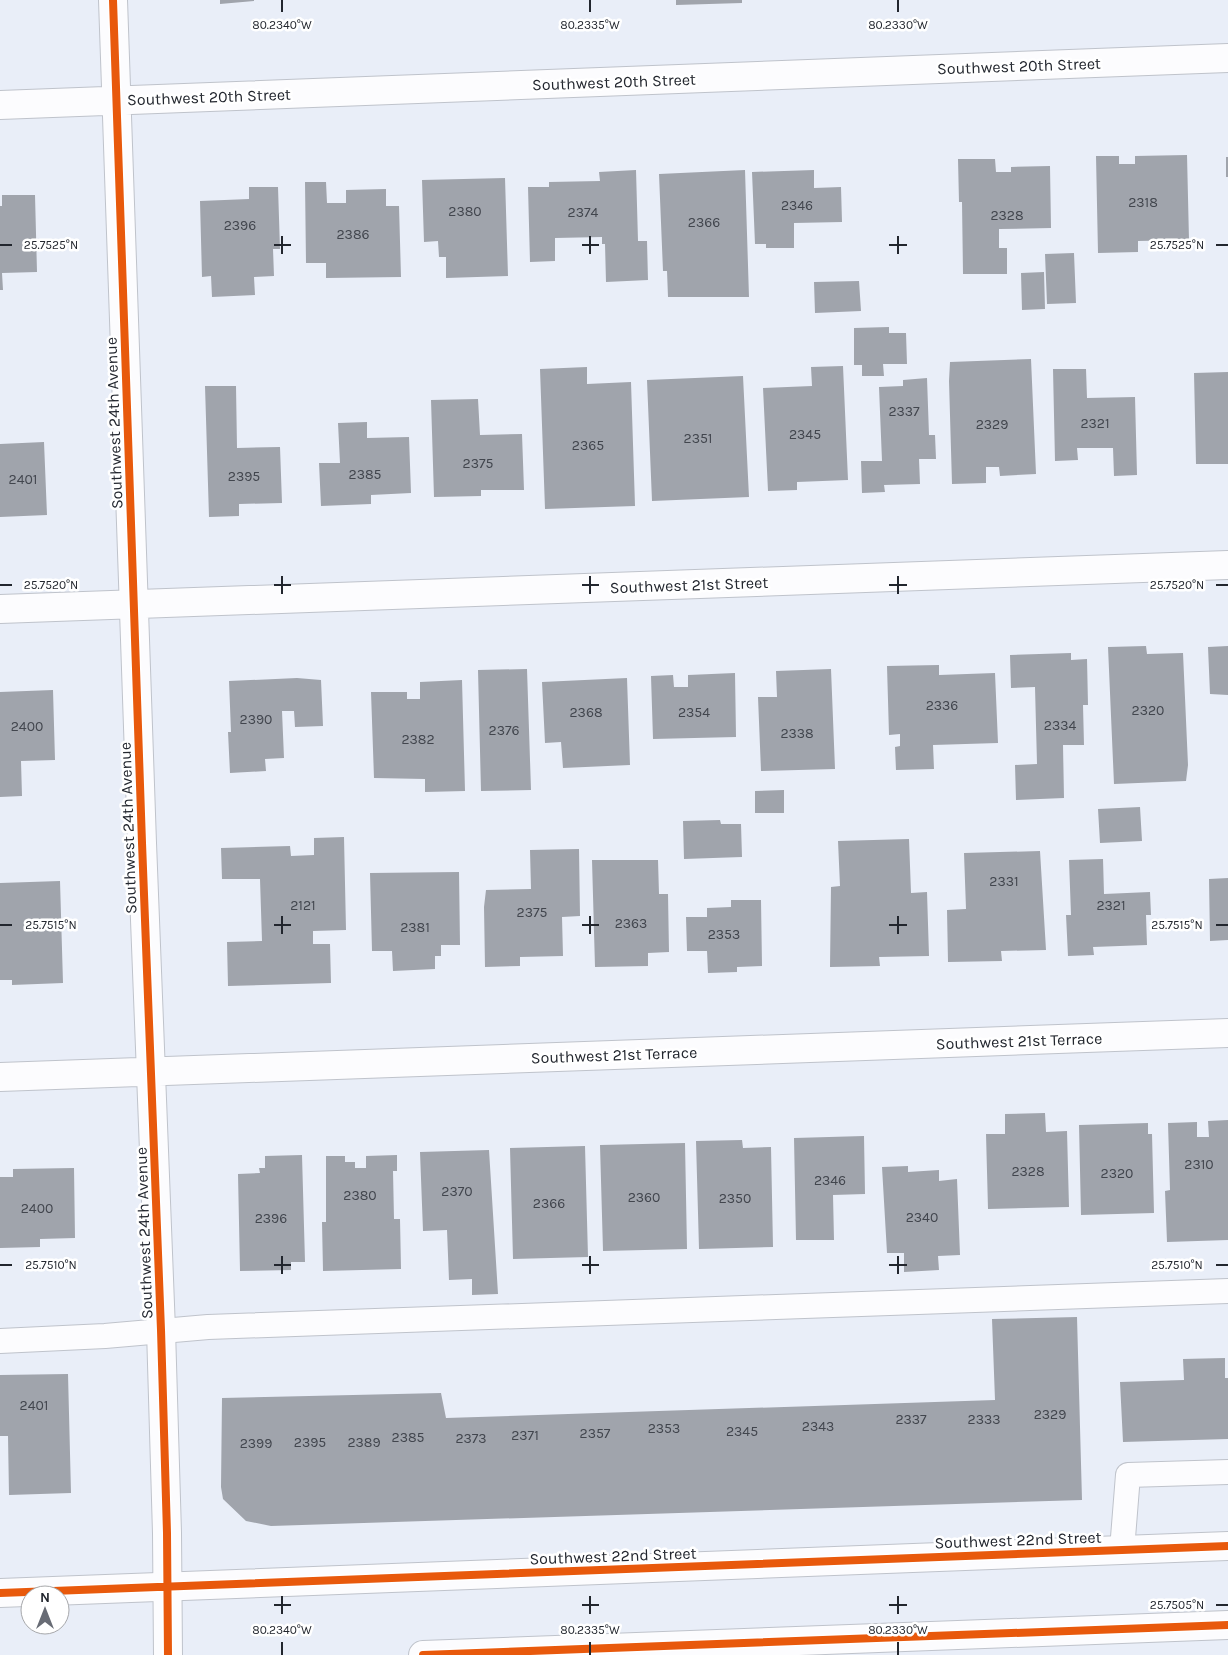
<svg xmlns="http://www.w3.org/2000/svg" width="1228" height="1655" viewBox="0 0 1228 1655" font-family="Karla,sans-serif">
  <style>
    .building { fill: #a0a4ac }
    .lines { fill: none; stroke-linecap: round; stroke-linejoin: round }
    .lane-casing { stroke: #bfc3cb; stroke-width: 26 }
    .street-casing { stroke: #bfc3cb; stroke-width: 30 }
    .secondary-casing { stroke: #bfc3cb; stroke-width: 30 }
    .lane { stroke: #fcfcfe; stroke-width: 24 }
    .street { stroke: #fcfcfe; stroke-width: 28 }
    .secondary { stroke: #fcfcfe; stroke-width: 28 }
    .cycleway-casing { stroke: #fff; stroke-width: 11 }
    .cycleway { stroke: #e8590c; stroke-width: 8 }
    .ticks { fill: none; stroke: #22262e; stroke-width: 2 }
    .labels { text-anchor: middle; dominant-baseline: central; stroke-width: 5; stroke-linejoin: round; paint-order: stroke }
    .number-label { font-size: 14px; fill: #42464e }
    .street-label { font-size: 16px; fill: #22262e; stroke: #fff }
    .ticks-label { font-size: 12px; text-anchor: middle; fill: #22262e; stroke: #fff; stroke-width: 5; stroke-linejoin: round; paint-order: stroke }
  </style>
  <rect width="100%" height="100%" fill="#e9eef8"/>
  <!-- building -->
  <path class="building" d="M220,0H254V1L220,4Z
    M676,0H742V3L676,5Z
    M1187,155L1189,240L1138,241V252L1098,253L1096,156H1119V164H1135V156Z
    M1226,157H1228V177H1226Z
    M958,159H995L996,172H1011V167L1050,166L1051,228L999,229V248H1007V274H963L962,202H959Z
    M636,170L638,241H647L648,280L606,282L605,244H602V237L555,238V261L530,262L528,187H549V182L600,181L599,172Z
    M745,170L749,297H668L667,271H663L659,174Z
    M814,170V188L841,187L842,222L794,223V248H766V244H755L752,172Z
    M505,178L508,276L446,278V257H439L438,241L424,242L422,180Z
    M305,182H326L327,203H346V190L386,189V206H399L401,277L326,278V263H306Z
    M249,187H278L280,249H273L274,276L254,277L255,295L212,297L211,276L202,277L200,201L249,199Z
    M2,195H35L37,272L2,273L3,290H0V206H2Z
    M1074,253L1076,303L1047,304L1045,254Z
    M1044,272L1045,309L1022,310L1021,273Z
    M859,281L861,311L815,313L814,282Z
    M889,327V333H906L907,364H883L884,376H862V365H854V328Z
    M1031,359L1036,474L1000,476L999,467H986V483L952,484L949,381L950,362Z
    M843,366L848,480L797,482V490L768,491L763,388L812,386L811,367Z
    M587,367V384L631,382L635,506L545,509L540,369Z
    M1053,369H1086L1087,398L1135,397L1137,475L1114,476L1113,448H1077L1078,460L1055,461Z
    M1228,372V464H1196L1194,373Z
    M743,376L749,497L652,501L647,380Z
    M927,378L929,435H935L936,459H919L920,484L884,485L885,492L862,493L861,461H882L879,387L903,386V380Z
    M205,386H236L237,448L280,447L282,503L239,504V516L209,517Z
    M478,399L480,435L522,434L524,490H481V496L434,497L431,400Z
    M367,422V438L409,437L411,493L371,495V504L321,506L319,463H340L338,423Z
    M44,442L47,515L0,517V444Z
    M1146,646L1147,654L1183,653L1188,765L1186,781L1114,784L1108,647Z
    M1228,646V695L1210,694L1208,647Z
    M1071,653V660L1087,659L1088,705H1083L1084,745H1063L1064,798L1016,800L1015,765L1037,764L1035,687L1011,688L1010,655Z
    M939,665V675L995,673L998,743L933,745L934,769L896,770L895,747L900,746V734L889,735L887,666Z
    M527,669L531,790L481,791L478,670Z
    M831,669L835,769L761,771L758,697H777L776,671Z
    M735,673L736,737L653,739L651,676L673,675L674,687H688V675Z
    M297,678L321,680L323,726L295,727L294,711H282L284,758L265,759L266,771L230,773L228,732H231L229,681Z
    M627,678L630,765L563,768L561,742L545,743L542,682Z
    M462,680L465,791L425,792V779L374,778L371,692H407V699H420V682Z
    M53,690L55,760L21,761L22,796L0,797V692Z
    M784,790V813H755V791Z
    M1140,807L1142,841L1100,843L1098,809Z
    M720,820L721,824H741L742,857L684,859L683,821Z
    M344,837L346,930L313,931V944H330L331,983L228,986L227,942L262,941L260,879H222L221,848L290,846L291,856L314,855V838Z
    M909,839L911,893L927,892L929,956L879,957L880,966L830,967L831,887L840,886L838,841Z
    M579,849L580,916L562,917L563,956L520,957V966L485,967L484,907L486,890L531,889L530,850Z
    M1040,851L1046,950L1001,951L1002,961L948,962L947,910L966,909L964,853Z
    M1103,859L1104,894L1150,892L1151,915H1146L1147,945L1093,947L1094,955L1068,956L1066,915H1071L1069,860Z
    M592,860H658L659,894H668L669,952L648,953V966L595,967Z
    M459,872L460,945H441V956H435V969L393,971L392,951H372L370,873Z
    M1228,878V940L1210,941L1209,879Z
    M60,881L63,983L12,985V980H0V883Z
    M731,900H761L762,966L737,967V972L708,973L707,951H687L686,917H707V908L731,907Z
    M1045,1113L1046,1132L1067,1131L1069,1207L988,1209L986,1134H1005V1114Z
    M1228,1120V1240L1167,1242L1165,1191L1170,1190L1168,1123L1197,1122V1137H1209L1208,1121Z
    M1148,1123V1134H1152L1154,1213L1081,1215L1079,1125Z
    M864,1136L865,1194L833,1195L834,1240H796L794,1138Z
    M742,1140L743,1148L771,1147L773,1247L699,1249L696,1141Z
    M685,1143L687,1249L603,1251L600,1145Z
    M585,1146L588,1257L513,1259L510,1148Z
    M489,1150L498,1294L472,1295V1279L449,1280L447,1230L423,1231L420,1152Z
    M302,1155L305,1262H291V1270L240,1271L238,1174L260,1173L259,1168H265V1156Z
    M397,1155V1171H393L394,1219H400L401,1269L323,1271L322,1222H326V1156H345V1162H355V1168H366V1156Z
    M908,1166V1172L939,1170V1181L957,1179L960,1255L938,1256L939,1270L904,1272V1253H887L882,1167Z
    M74,1168L75,1238L40,1239V1247L0,1248V1177H13V1169Z
    M1077,1317L1082,1500L271,1526L246,1521L223,1499L221,1487L222,1398L441,1393L446,1418L995,1400L992,1319Z
    M1225,1358V1378H1228V1439L1123,1442L1120,1382L1184,1380L1183,1359Z
    M68,1374L71,1493L9,1495L8,1436H0V1375Z"/>
  <g class="lines">
    <!-- lane casing -->
    <g class="lane-casing">
      <path id="lane" d="M0,1341L105,1336L208,1327L1228,1291
        M1122,1550L1128,1475L1228,1472"/>
    </g>
    <!-- street casing -->
    <g class="street-casing">
      <path id="street" d="M113,0L142,843L161,1330L167,1533L168,1655
        M0,105L1228,58
        M0,609L1228,565
        M0,1077L1228,1033"/>
    </g>
    <!-- secondary casing -->
    <g class="secondary-casing">
      <path id="secondary" d="M0,1593L1228,1546
        M423,1655L1228,1625"/>
    </g>
    <!-- lane -->
    <use href="#lane" class="lane"/>
    <!-- street -->
    <use href="#street" class="street"/>
    <!-- secondary -->
    <use href="#secondary" class="secondary"/>
    <!-- cycleway casing -->
    <g class="cycleway-casing">
      <path id="cycleway" d="M113,0L142,843L161,1330L167,1533L168,1655
        M0,1593L1228,1546
        M423,1655L1228,1625"/>
    </g>
    <!-- cycleway -->
    <use href="#cycleway" class="cycleway"/>
  </g>
  <!-- ticks -->
  <path class="ticks" d="M282,0V12M590,0V12M898,0V12M282,236V254M590,236V254M898,236V254M0,245H12M274,245H291M582,245H599M889,245H907M1216,245H1228M282,576V594M590,576V594M898,576V594M0,585H12M274,585H291M582,585H599M889,585H907M1216,585H1228M282,916V934M590,916V934M898,916V934M0,925H12M274,925H291M582,925H599M889,925H907M1216,925H1228M282,1256V1274M590,1256V1274M898,1256V1274M0,1265H12M274,1265H291M582,1265H599M889,1265H907M1216,1265H1228M282,1596V1614M590,1596V1614M898,1596V1614M274,1605H291M582,1605H599M889,1605H907M1216,1605H1228M282,1642V1655M590,1642V1655M898,1642V1655"/>
  <g class="labels">
    <!-- number labels -->
    <g class="number-label">
      <text x="1143" y="202">2318</text>
      <text x="797" y="205">2346</text>
      <text x="465" y="211">2380</text>
      <text x="583" y="212">2374</text>
      <text x="1007" y="215">2328</text>
      <text x="704" y="222">2366</text>
      <text x="240" y="225">2396</text>
      <text x="353" y="234">2386</text>
      <text x="904" y="411">2337</text>
      <text x="1095" y="423">2321</text>
      <text x="992" y="424">2329</text>
      <text x="805" y="434">2345</text>
      <text x="698" y="438">2351</text>
      <text x="588" y="445">2365</text>
      <text x="478" y="463">2375</text>
      <text x="365" y="474">2385</text>
      <text x="244" y="476">2395</text>
      <text x="23" y="479">2401</text>
      <text x="942" y="705">2336</text>
      <text x="1148" y="710">2320</text>
      <text x="586" y="712">2368</text>
      <text x="694" y="712">2354</text>
      <text x="256" y="719">2390</text>
      <text x="1060" y="725">2334</text>
      <text x="27" y="726">2400</text>
      <text x="504" y="730">2376</text>
      <text x="797" y="733">2338</text>
      <text x="418" y="739">2382</text>
      <text x="1004" y="881">2331</text>
      <text x="303" y="905">2121</text>
      <text x="1111" y="905">2321</text>
      <text x="532" y="912">2375</text>
      <text x="631" y="923">2363</text>
      <text x="415" y="927">2381</text>
      <text x="724" y="934">2353</text>
      <text x="1199" y="1164">2310</text>
      <text x="1028" y="1171">2328</text>
      <text x="1117" y="1173">2320</text>
      <text x="830" y="1180">2346</text>
      <text x="457" y="1191">2370</text>
      <text x="360" y="1195">2380</text>
      <text x="644" y="1197">2360</text>
      <text x="735" y="1198">2350</text>
      <text x="549" y="1203">2366</text>
      <text x="37" y="1208">2400</text>
      <text x="922" y="1217">2340</text>
      <text x="271" y="1218">2396</text>
      <text x="34" y="1405">2401</text>
      <text x="1050" y="1414">2329</text>
      <text x="911" y="1419">2337</text>
      <text x="984" y="1419">2333</text>
      <text x="818" y="1426">2343</text>
      <text x="664" y="1428">2353</text>
      <text x="742" y="1431">2345</text>
      <text x="595" y="1433">2357</text>
      <text x="525" y="1435">2371</text>
      <text x="408" y="1437">2385</text>
      <text x="471" y="1438">2373</text>
      <text x="310" y="1442">2395</text>
      <text x="364" y="1442">2389</text>
      <text x="256" y="1443">2399</text>
    </g>
    <!-- street labels -->
    <g class="street-label">
      <text transform="translate(1019 66) rotate(-2)">Southwest 20th Street</text>
      <text transform="translate(614 82) rotate(-2)">Southwest 20th Street</text>
      <text transform="translate(209 97) rotate(-2)">Southwest 20th Street</text>
      <text transform="translate(114 423) rotate(-92)">Southwest 24th Avenue</text>
      <text transform="translate(689 585) rotate(-2)">Southwest 21st Street</text>
      <text transform="translate(128 828) rotate(-92)">Southwest 24th Avenue</text>
      <text transform="translate(1019 1041) rotate(-2)">Southwest 21st Terrace</text>
      <text transform="translate(614 1055) rotate(-2)">Southwest 21st Terrace</text>
      <text transform="translate(144 1233) rotate(-92)">Southwest 24th Avenue</text>
      <text transform="translate(1018 1540) rotate(-2)">Southwest 22nd Street</text>
      <text transform="translate(613 1556) rotate(-2)">Southwest 22nd Street</text>
    </g>
  </g>
  <g class="ticks-label">
    <text x="282" y="29">80.2340°W</text>
    <text x="590" y="29">80.2335°W</text>
    <text x="898" y="29">80.2330°W</text>
    <text x="51" y="249">25.7525°N</text>
    <text x="1177" y="249">25.7525°N</text>
    <text x="51" y="589">25.7520°N</text>
    <text x="1177" y="589">25.7520°N</text>
    <text x="51" y="929">25.7515°N</text>
    <text x="1177" y="929">25.7515°N</text>
    <text x="51" y="1269">25.7510°N</text>
    <text x="1177" y="1269">25.7510°N</text>
    <text x="1177" y="1609">25.7505°N</text>
    <text x="282" y="1634">80.2340°W</text>
    <text x="590" y="1634">80.2335°W</text>
    <text x="898" y="1634">80.2330°W</text>
  </g>
  <!-- north arrow -->
  <g transform="translate(45 1610)"><circle r="24" fill="#ffffff" stroke="#a7a8ab"/>
  <path d="M0-4L9 19L0 12L-9 19Z" fill="#686c75"/>
  <text y="-8" font-size="14" font-weight="bold" text-anchor="middle" fill="#22262e">N</text>
  </g>
</svg>
